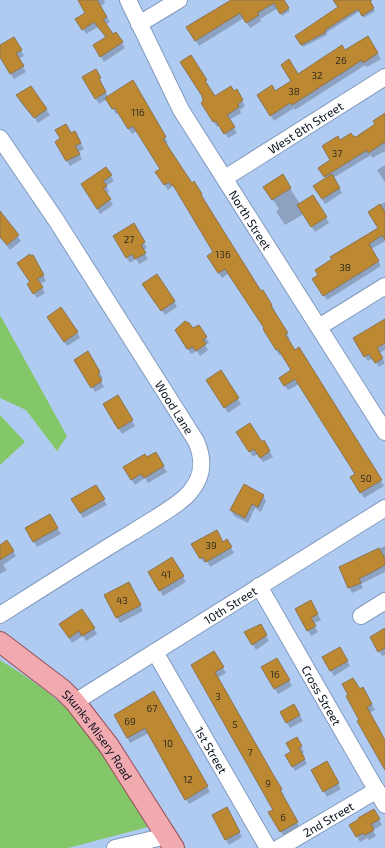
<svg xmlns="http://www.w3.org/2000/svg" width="385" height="848" viewBox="0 0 385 848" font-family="'Exo 2',sans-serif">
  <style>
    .green { fill: #83c768 }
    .shadow { fill: #0003 }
    .building { fill: #bc8932; stroke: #8d744e }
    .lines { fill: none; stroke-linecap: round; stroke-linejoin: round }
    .minor-casing { stroke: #819abf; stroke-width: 18 }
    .major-casing { stroke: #994f59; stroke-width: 22 }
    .minor { stroke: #fff; stroke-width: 16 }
    .major { stroke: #f1aaaf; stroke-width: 20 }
    .labels { text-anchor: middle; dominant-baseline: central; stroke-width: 4; stroke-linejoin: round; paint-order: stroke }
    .number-label { font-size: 10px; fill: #342e22 }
    .street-label { font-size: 12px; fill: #07101d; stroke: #bcd8ff }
  </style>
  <rect width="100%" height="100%" fill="#b0cbf1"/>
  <!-- green -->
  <path class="green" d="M0,315L67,436L57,451L26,410L0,398Z
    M0,415L25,442L0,465Z
    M0,660C24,675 49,691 69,711C102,744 124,787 148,827L68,848H0Z"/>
  <!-- shadow -->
  <path class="shadow" d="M80,0H104L105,3L100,7L110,22L105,25L112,36L116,33L125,48L104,62L94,45L107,38L98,27L86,34L77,19L87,13Z
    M273,0H283L290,11L282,16L278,8L260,19L261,21L250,28L244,18L199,46L188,27Z
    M334,0H368L375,11L364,18L360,11L326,33L327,35L303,47L297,36L339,8Z
    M367,37L381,59L367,67L365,65L295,110L294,108L274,121L261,100Z
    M14,38L24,56L18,59L26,72L14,79L0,58V46Z
    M191,56L209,86L207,87L214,98L236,91L245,106L240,110L241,113L229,120L237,133L228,138L220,125L217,127L205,108V102Z
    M96,70L108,97L133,82L168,143L166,144L192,184L194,183L205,200L203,201L261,293L272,305L275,311L273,312L290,339L287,340L384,486L364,498L351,477L356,474L299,384L288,390L283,383L292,370L282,354L279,355L265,329L229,273L222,278L211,262L215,252L177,190L176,191L173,186L168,190L157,172L161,170L137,131L132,134L119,113L116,114L107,99L99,104L84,78Z
    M30,87L50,115L38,123L30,111L28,112L20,101Z
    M385,114V151L372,158L371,155L333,178L342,193L325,204L314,186L326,179L320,168L332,160L340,141L356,138L377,124Z
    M74,132L84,149L78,152L82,159L70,166L56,142Z
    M385,165V182L377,170Z
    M111,176L114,181L106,186L109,192L106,193L113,205L100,214L83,184Z
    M282,176L300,204L313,196L329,223L315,232L304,214L285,225L276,211L279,209L265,187Z
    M385,202V241L371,249L381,266L327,300L313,279L379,228L369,212Z
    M1,213L21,241L10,250L0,237Z
    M134,225L147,248L143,250L148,259L139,264L136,259L130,263L114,236Z
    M33,256L46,281L40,284L45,293L37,298L28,284L31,283V257Z
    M147,289L174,301L177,307L165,315Z
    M385,320V350L379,353L385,363L379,367L373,358L368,361L354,339Z
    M51,323L77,332L80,338L67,346Z
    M199,326L209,343L205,345L208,350L200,356L197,351L191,354L179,336Z
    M87,353L103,378L100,380L104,387L95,392L76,360Z
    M221,371L241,404L228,413L211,385Z
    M118,396L135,426L122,434L104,405Z
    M238,433L261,443L264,442L273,457L263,462L258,454L253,457Z
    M155,453L167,472L148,483L145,478L135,485L124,468Z
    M263,496L266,501L261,512L255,508L248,523L234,516L231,510Z
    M104,500L107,505L83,518L75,505Z
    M49,515L61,534L37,547L29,534Z
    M227,541L234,553L210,567L207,561L204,563L192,544L223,543Z
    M0,546L13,551L16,556L3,565L7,570L0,574Z
    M385,546V572L361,584L363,588L352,593L340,568Z
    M172,559L186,582L163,596L149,572Z
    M129,583L143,611L120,623L105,596Z
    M310,601L321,620L313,624L318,632L311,636L296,609Z
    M260,625L269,641L256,650L246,632Z
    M94,628L97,634L86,641L83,636L72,643L64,630Z
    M385,629V655L382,656L371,637Z
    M340,648L350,666L334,676L323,658Z
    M214,652L226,673L217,678L277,783L284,795L282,796L300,828L284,837L270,812L274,810L192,665Z
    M277,660L292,686L278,694L263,668Z
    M363,689L375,710L369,713L385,741V768L361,720L360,690Z
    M154,692L210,792L189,804L149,733L130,743L127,737Z
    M294,706L303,721L290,728L281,713Z
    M296,738L304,752L302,754L307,764L295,771L287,756L293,752Z
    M326,763L341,789L327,797L312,771Z
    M226,808L242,837L229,845L213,815Z
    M374,811L382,825L373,830L376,836L369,840L367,838L360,842L351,825Z"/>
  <!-- building -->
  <path class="building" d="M78,0H97L107,17L103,19L113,34L116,32L123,42L100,57L93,45L106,37L94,22L82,30L75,19L85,13Z
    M231,0H284L289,8L280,14L274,3L257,13L259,15L246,23L240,13L195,41L186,27Z
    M333,0H372L370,1L374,8L362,16L358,9L325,30L326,32L301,45L295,36L338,7Z
    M368,36L378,53L363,63L362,60L292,105L290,103L270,116L257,95L272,85L275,91L291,81L281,65L289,59L298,74L342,45L345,50Z
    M14,37L22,50L16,53L24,66L10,74L0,57V45Z
    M191,55L207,80L205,81L215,96L231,86L234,91L237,89L243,100L238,104L239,107L227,115L235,127L224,134L216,121L213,122L201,103L203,101L202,96L180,62Z
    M96,69L101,78L99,79L106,92L95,99L82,77Z
    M133,80L166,137L163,139L192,183L194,181L202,194L201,195L261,291L263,290L272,305L271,306L288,333L285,334L295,350L299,347L382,480L360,493L350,477L355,474L295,379L284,386L279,378L291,370L278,349L276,350L263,329L264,328L225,269L218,273L207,256L213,252L173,185L172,186L169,182L164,185L155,172L160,169L133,126L128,129L115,108L112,109L105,98Z
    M31,86L47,109L34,118L16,95Z
    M385,113V142L368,153L367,150L324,177L318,168L330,160L322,146L338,136L340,140L351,133L353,136L356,137L375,124L373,121Z
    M66,124L71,133L75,131L81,143L75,146L80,154L66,161L55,142L60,138L55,130Z
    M106,167L112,175L103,181L107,186L103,188L111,199L97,209L81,184Z
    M283,174L291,188L272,200L263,187Z
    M332,174L340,188L322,199L313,186Z
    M313,195L327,217L311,227L297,205Z
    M380,204L385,212V240L382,235L369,244L379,261L323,296L312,279L318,275L315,270L332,259L330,257L378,228L368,212Z
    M0,211L19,235L7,245L0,237Z
    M134,223L145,242L141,245L146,253L135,259L132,254L126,258L113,236Z
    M30,254L31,256L33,255L44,275L37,279L43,287L33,294L27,284L30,282L17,263Z
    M157,274L175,301L161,311L142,284Z
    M61,307L78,332L64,342L47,317Z
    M385,319V343L377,348L383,358L375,363L369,354L364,357L353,338Z
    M185,321L189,323L193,328L199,325L207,337L203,339L206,344L196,351L193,347L187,349L175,330Z
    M88,351L100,372L98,374L102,381L91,388L74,360Z
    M221,370L239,398L224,408L206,380Z
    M118,395L133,420L118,429L103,404Z
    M250,423L262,442L264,440L270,451L260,458L254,449L249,452L236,432Z
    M156,452L164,466L144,478L141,474L131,480L123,467L145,454L147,457Z
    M244,484L264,495L258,507L252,504L245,518L230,510Z
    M96,485L105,499L80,513L71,499Z
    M50,514L58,528L33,542L25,528Z
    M217,530L223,542L227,539L232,547L206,562L203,557L200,559L191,544Z
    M7,540L14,551L0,560V545Z
    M379,548L385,559V565L359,579L361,583L348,588L339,567Z
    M172,557L184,576L159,591L148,572Z
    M129,582L141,605L116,618L104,595Z
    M311,600L318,614L311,618L316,626L307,631L295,609Z
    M82,609L95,628L82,636L79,631L69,638L59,624Z
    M261,624L267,635L252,645L244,632Z
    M385,628V648L378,652L370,637Z
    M340,647L348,661L330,671L322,657Z
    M214,651L224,667L215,672L274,776L282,789L280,790L298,822L280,832L268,812L273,810L191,665Z
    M277,658L290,680L274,689L261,667Z
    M353,678L360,689L363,687L372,704L367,707L385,740V770L357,721L359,720L346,696L348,695L342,684Z
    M154,691L208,786L185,800L145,728L127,738L114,715Z
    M294,704L300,715L286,723L280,712Z
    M297,737L302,746L299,748L305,759L292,767L285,755L291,752L286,743Z
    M327,761L339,783L323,792L311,770Z
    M227,807L240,832L225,840L212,815Z
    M374,809L380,819L371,824L374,830L365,835L363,833L356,837L349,825L359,819L358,818Z"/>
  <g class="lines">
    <!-- minor casing -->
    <g class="minor-casing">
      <g id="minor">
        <path id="s1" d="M128,0L181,110L385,432"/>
        <path d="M139,24L179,0"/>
        <path id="s2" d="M0,138L56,220L196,441C204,459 204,476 190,492C181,504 147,523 133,532C88,559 44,587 0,615"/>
        <path id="s3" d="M225,178L385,77"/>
        <path d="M319,327L385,286"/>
        <path id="s4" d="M259,586L385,805"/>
        <path d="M361,616L385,601"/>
        <path id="s5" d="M155,652L268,848"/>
        <path id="s6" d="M75,702L385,508"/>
        <path d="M115,848L167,836"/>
        <path id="s7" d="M279,848L377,790"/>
      </g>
    </g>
    <!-- major casing -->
    <g class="major-casing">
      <g id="major">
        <path id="s8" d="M0,642L63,690L75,702L109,746L174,848"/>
      </g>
    </g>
    <!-- minor -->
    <use href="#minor" class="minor"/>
    <!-- major -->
    <use href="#major" class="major"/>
  </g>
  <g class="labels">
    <!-- number labels -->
    <g class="number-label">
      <text x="341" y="60">26</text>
      <text x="317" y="75">32</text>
      <text x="294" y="91">38</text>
      <text x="138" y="112">116</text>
      <text x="337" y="153">37</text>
      <text x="129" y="239">27</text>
      <text x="223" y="254">136</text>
      <text x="345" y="267">38</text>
      <text x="366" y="478">50</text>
      <text x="211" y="545">39</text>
      <text x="166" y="574">41</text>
      <text x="122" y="600">43</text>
      <text x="275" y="674">16</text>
      <text x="218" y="696">3</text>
      <text x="152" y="708">67</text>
      <text x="130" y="721">69</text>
      <text x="235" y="724">5</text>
      <text x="168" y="743">10</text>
      <text x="250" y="752">7</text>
      <text x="188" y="779">12</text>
      <text x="268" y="783">9</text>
      <text x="283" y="817">6</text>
    </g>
    <!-- street labels -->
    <g class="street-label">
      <text stroke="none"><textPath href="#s3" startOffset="95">West 8th Street</textPath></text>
      <text stroke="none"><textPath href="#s1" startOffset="252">North Street</textPath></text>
      <text stroke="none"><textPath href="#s2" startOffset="321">Wood Lane</textPath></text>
      <text stroke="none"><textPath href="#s6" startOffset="183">10th Street</textPath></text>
      <text stroke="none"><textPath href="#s4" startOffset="126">Cross Street</textPath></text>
      <text stroke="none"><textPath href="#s8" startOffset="136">Skunks Misery Road</textPath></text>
      <text stroke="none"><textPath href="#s5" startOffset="113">1st Street</textPath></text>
      <text stroke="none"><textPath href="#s7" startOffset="57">2nd Street</textPath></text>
    </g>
  </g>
</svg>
